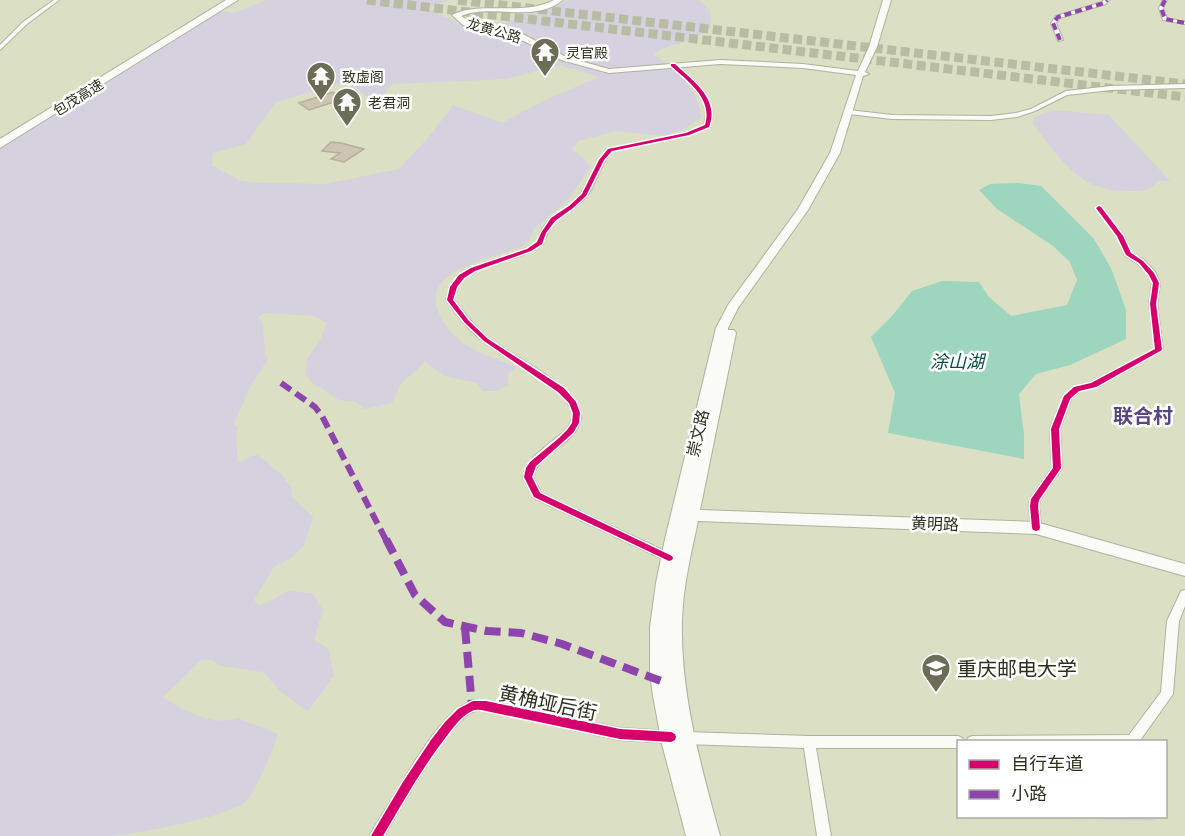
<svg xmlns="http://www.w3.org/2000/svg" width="1185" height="836" viewBox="0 0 1185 836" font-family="Barlow,'Noto Sans SC',sans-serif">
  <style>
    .green { fill: #d5d1de; fill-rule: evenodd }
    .water { fill: #9dd5be }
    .building { fill: #cdc5b1; stroke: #b4ae9c; stroke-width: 1.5 }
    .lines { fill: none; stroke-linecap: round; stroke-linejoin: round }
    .primary-tunnel { stroke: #b8bca3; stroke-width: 9; stroke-dasharray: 9 4.5; stroke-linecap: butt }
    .street-casing { stroke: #b0b29e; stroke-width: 2 }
    .secondary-casing { stroke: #b0b29e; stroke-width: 2 }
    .highway-casing { stroke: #b0b29e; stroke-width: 2 }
    .street { fill: #fafaf6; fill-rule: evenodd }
    .secondary { fill: #fafaf6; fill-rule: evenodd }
    .highway { fill: #fafaf6; fill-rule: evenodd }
    .quiet-far2 { stroke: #8e44ad; stroke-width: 4; stroke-dasharray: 7 4; stroke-linecap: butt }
    .quiet-far1 { stroke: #8e44ad; stroke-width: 6; stroke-dasharray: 12 6; stroke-linecap: butt }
    .quiet { stroke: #8e44ad; stroke-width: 8; stroke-dasharray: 16 8; stroke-linecap: butt }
    .cycleway-casing { stroke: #fff; stroke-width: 3 }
    .cycleway { fill: #d6006c; fill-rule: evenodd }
    .labels { text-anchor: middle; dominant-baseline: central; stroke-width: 5; stroke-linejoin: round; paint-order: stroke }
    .far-street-label { font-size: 14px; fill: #2e301d; stroke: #fff }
    .far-poi-label { font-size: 14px; fill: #2e301d; stroke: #fff; text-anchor: start }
    .street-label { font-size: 16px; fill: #2e301d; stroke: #fff }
    .water-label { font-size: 18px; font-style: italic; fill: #054d3f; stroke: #fff }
    .quarter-label { font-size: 20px; font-weight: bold; fill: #574684; stroke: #fff }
    .near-poi-label { font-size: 20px; fill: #2e301d; stroke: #fff; text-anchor: start }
    .near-street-label { font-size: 20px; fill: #2e301d; stroke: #fff }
  </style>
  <rect width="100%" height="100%" fill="#dbdfc4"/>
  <!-- green -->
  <path class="green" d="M267,0H452L435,4L430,9L469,29L487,31L489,29L486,24L491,22L506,23L520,16L512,11L527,7L541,11L569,0H699L710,10L711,27C692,44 672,42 653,54C675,66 700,92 701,118L681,131L664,136L616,131L578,141L572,150L584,158L590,167L569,199L534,229L529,241L523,246C499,255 461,263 443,281C423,300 448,334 466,345C481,355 501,360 517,367L508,374V386L496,391H483L477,383L445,376L425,362L401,384L392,403L365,409L356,402L339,400L311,382L306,374L307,359L320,340L327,323L315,316L264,313L258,317L263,324L265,356L268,359L250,387L234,423L238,427L236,438L238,463L251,456L258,455L281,474L292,489L291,496L313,517L304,546L291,558L274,567L254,600L258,605L269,602L288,591L312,593L323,610L314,640L328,648L334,676L308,711L280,691L263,672L221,666L213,660H201L163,697C183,711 215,727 238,718L278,734C275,746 255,791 247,800C232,817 135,834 110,836C74,836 36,836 0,836V146L219,11L234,13ZM559,65L599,77L545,100L502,123L453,105L433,132L399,169L325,184L259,183L242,181L212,166L213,153L246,144L276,102L347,82L375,102L393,84L506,79Z
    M1052,110L1109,115L1170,181H1158C1151,191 1141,191 1129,191C1078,192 1061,159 1033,124L1034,117Z
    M1155,817L1157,821L1009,817V816Z"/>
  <!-- water -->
  <path class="water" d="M1019,183L1041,186L1094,239L1111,268L1126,310V339L1070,365L1036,374L1019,394L1024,435V459L888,433L895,393L871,337L892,316L912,291L942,281L979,282L989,297L1011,316L1067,305L1077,280L1070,262L1053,246L997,209L979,190L990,184Z"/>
  <!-- building -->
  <path class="building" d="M333,92L343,99L309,110L299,103Z
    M331,142L341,143L364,149L344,162L331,159L340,153L322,151Z"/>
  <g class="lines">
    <!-- primary-tunnel -->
    <path class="primary-tunnel" d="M367,0L1185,97
      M458,0L1185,84"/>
    <!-- street casing -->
    <g class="street-casing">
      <path id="street" d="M54,0H59L27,24L0,50V45L23,22Z
        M1104,0H1109L1106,4L1060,18L1056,23L1063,40L1058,41L1051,23L1056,16L1102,2Z
        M1163,0H1167L1163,8L1167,18L1185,22V24L1163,20L1159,8Z
        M671,64H675C693,80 721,100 709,127L689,135L612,151C600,164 597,182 587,196C577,209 561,213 551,226C547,232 546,241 540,246C518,263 472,261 458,286C456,290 455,296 454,300C464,313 475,327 488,338C509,354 589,391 580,422C573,446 538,452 533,477L541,493L673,555L674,558L673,561L669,562L534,498L523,477C528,455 551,444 567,429C570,424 573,419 572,412C568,390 502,357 483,341C468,330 457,315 446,300L450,287L459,275L470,268L514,253L527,248L537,242L540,233L550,218L569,206L581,194L599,160L608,149L685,133L704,125C713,99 688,82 671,66Z
        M1185,84V88L1111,90L1067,95L1035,111L1017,117L991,120L892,119L849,114L846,112L849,110L892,115L991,116L1016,113L1031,109L1066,91L1111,86Z
        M1099,206L1101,207L1124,236L1131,253L1144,260L1155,272L1160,283L1157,304L1163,350L1096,387L1080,391L1071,399L1060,429L1062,468L1040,500L1039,506L1041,528L1040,531L1036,532L1032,531L1031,528L1029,506L1030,499L1052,468L1050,429L1064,396L1074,387L1090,383L1155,349L1149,304L1152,283L1149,275L1138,264L1125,256L1117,236L1096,208Z
        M1185,590V606L1179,621L1173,694L1139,742H966L968,738L972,736L1129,735L1161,692L1167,621L1181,591Z
        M472,701H486L620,728L671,731L675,733L677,737L675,741L671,743L620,740L486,711C481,711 477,710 472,712C447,724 400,809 384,836H370C376,822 386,809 394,796C411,768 441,712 472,701Z
        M685,732L809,736H958L962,738L964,742H958V748H816L831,836H817L804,748L685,744L681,742L679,738L681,734Z"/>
    </g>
    <!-- secondary casing -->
    <g class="secondary-casing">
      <path id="secondary" d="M554,0H563C533,24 493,3 461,16L476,25L519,32L566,57L609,69L720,60L803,64L858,71L869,47L883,0H891L877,47L865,72L869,74L863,76L840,153L808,210L738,308L728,328V330H734L736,333L700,510L1036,522L1185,564V576L1036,534L698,521C691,554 683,587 682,620C680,694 701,766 720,836H686L662,744L653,696L650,673V627L656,583L665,539L716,328L728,305L798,209L830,153L856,75L803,68L720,64L609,73L561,60L514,36L463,25L452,15C481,0 522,17 554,0Z"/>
    </g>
    <!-- highway casing -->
    <g class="highway-casing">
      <path id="highway" d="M226,0H238L0,148V139Z"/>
    </g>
    <!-- street -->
    <use href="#street" class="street"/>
    <!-- secondary -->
    <use href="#secondary" class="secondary"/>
    <!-- highway -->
    <use href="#highway" class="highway"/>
    <!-- quiet-far2 -->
    <path class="quiet-far2" d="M1165,0L1161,8L1165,19L1185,23
      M1060,40L1053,23L1058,17L1104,3L1107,0"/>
    <!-- quiet-far1 -->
    <path class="quiet-far1" d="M281,383L315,407L322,416L386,540"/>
    <!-- quiet -->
    <path class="quiet" d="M386,539L415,595L445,622L487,631L521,633L562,644L661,681
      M465,628L472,706"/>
    <!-- cycleway casing -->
    <g class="cycleway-casing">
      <path id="cycleway" d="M671,64H675C693,81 720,99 709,127L689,135L612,151L604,160L586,196L573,208L555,221L546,233L542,244L531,251L475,271L464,278L457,287L453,300L469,321L488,339L564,388L576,402L580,413L579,423L573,433L536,466L532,477L540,493L672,556L673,558L672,560L669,561L534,497L524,477L526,468L530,462L559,438L567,430L572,423L573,413L569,403L558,392L484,341L465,323L447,300L450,287L459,275L471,268L527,249L537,242L541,233L551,218L569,206L582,194L599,160L608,149L686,133L705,125C713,99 689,82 671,66Z
        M1099,206L1101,207L1123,236L1131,253L1143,261L1154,273L1159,283L1156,304L1162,350L1096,387L1079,391L1070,399L1059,429L1061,468L1039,500L1038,506L1040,528L1039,530L1036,531L1033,530L1032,528L1030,506L1031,499L1053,468L1051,429L1064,396L1074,387L1091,383L1155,349L1150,304L1153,283L1149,275L1139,263L1126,255L1117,236L1096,208Z
        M473,701H486L620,729L671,732L675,734L676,737L675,740L671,742L620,739L486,711C481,710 476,709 472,711C461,716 453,728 446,737C422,768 403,802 383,836H371L403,782L431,740L445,722L458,709Z"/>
    </g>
    <!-- cycleway -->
    <use href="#cycleway" class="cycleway"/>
  </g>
  <!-- icons -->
  <defs>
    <g id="temple-pin" transform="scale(1.5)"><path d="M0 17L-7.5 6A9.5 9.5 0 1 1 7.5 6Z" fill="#6b6d57" stroke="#fff"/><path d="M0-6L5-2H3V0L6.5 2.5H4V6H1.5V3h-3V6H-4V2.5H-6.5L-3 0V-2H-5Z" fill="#fff"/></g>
    <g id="university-pin" transform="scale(1.5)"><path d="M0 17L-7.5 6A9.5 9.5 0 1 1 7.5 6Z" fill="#6b6d57" stroke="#fff"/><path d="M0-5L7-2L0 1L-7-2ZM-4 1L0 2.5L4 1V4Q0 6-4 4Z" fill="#fff"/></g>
  </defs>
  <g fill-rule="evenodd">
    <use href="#temple-pin" x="545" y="52"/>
    <use href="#temple-pin" x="321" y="76"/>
    <use href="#temple-pin" x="347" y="102"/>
    <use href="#university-pin" x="936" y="668"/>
  </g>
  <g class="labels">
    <!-- far-street labels -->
    <g class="far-street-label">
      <text transform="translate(494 30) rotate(16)">龙黄公路</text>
      <text transform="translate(78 97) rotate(-32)">包茂高速</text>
    </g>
    <!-- far-poi labels -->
    <g class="far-poi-label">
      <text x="566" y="52">灵官殿</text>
      <text x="342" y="76">致虚阁</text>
      <text x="368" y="102">老君洞</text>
    </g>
    <!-- street labels -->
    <g class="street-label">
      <text transform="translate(697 433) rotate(-77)">崇文路</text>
      <text transform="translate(935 523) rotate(2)">黄明路</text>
    </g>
    <!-- water labels -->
    <g class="water-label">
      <text x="957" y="361">涂山湖</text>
    </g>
    <!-- quarter labels -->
    <g class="quarter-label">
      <text x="1143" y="415">联合村</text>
    </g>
    <!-- near-poi labels -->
    <g class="near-poi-label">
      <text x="957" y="668">重庆邮电大学</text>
    </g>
    <!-- near-street labels -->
    <g class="near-street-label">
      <text transform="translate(548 702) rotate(12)">黄桷垭后街</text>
    </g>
  </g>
  <!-- legend -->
  <rect x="957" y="740" width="210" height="78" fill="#ffffff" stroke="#abaca5" stroke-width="1.5"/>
  <rect x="969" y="760" width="30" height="9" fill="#d6006c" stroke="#abaca5" stroke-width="1.5"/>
  <text x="1011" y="770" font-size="18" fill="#2e301d">自行车道</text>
  <rect x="969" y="790" width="30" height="9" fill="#8e44ad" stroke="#abaca5" stroke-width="1.5"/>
  <text x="1011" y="800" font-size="18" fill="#2e301d">小路</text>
</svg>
